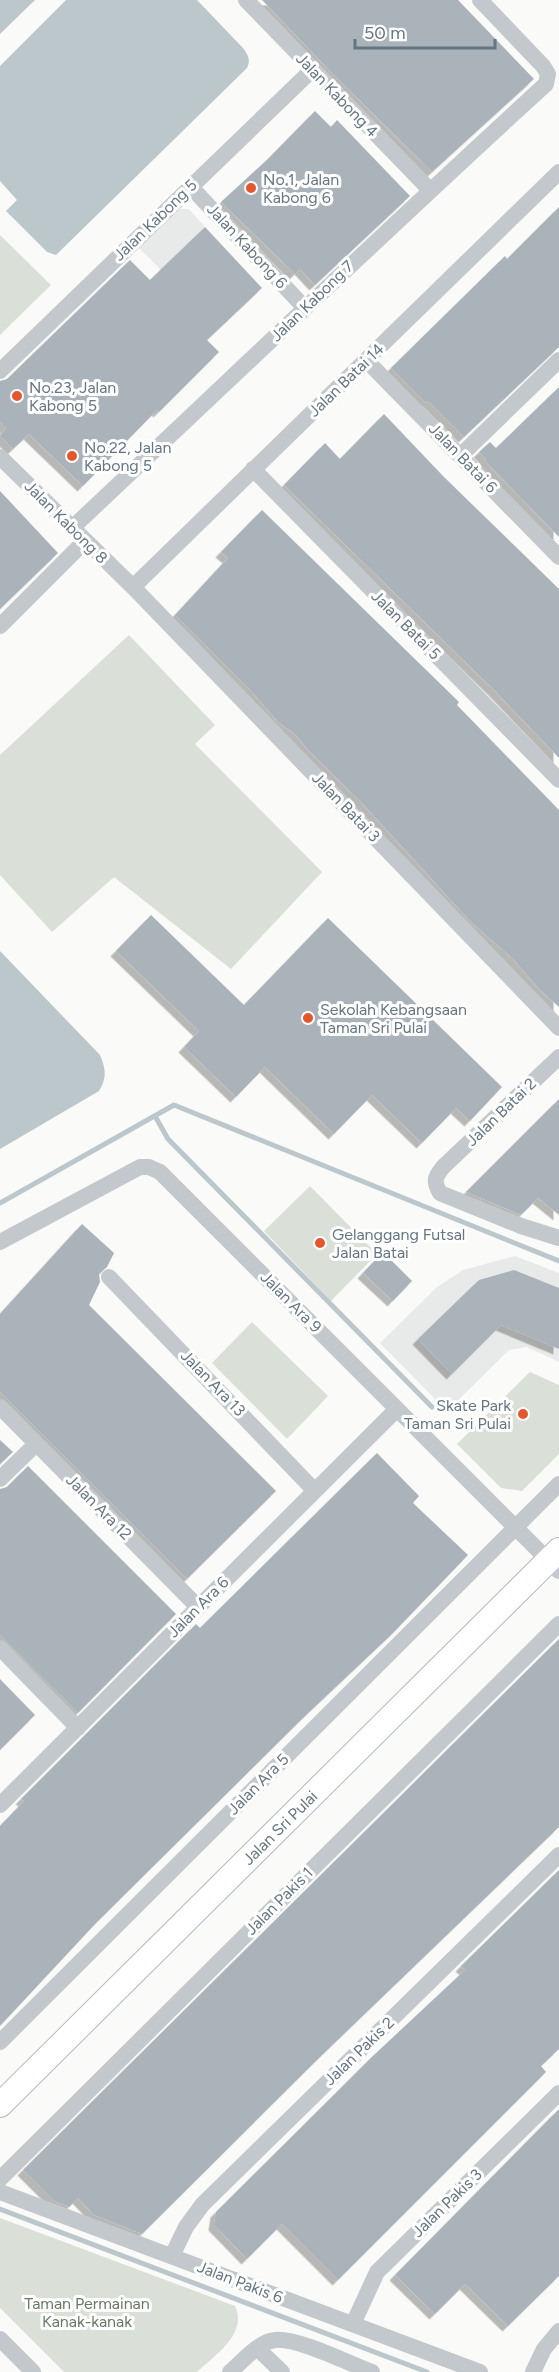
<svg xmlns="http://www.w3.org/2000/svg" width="559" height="2372" viewBox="0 0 559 2372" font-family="Figtree,sans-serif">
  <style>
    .built { fill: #e8e9e9 }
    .green { fill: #dadfd7 }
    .water { fill: #bbc7cb }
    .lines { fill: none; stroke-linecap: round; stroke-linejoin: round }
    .stream { stroke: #bbc7cb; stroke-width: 5 }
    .building { fill: #aab3b9; filter: url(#shadow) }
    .secondary-casing { stroke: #b3babf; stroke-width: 26 }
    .street { stroke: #c3c8cc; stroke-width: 16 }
    .secondary { stroke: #fff; stroke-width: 24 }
    .poi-dot { fill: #e4572e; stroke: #fff; stroke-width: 2 }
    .labels { text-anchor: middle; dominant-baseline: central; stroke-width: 6; stroke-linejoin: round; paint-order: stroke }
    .street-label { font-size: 16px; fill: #657683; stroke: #fff }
    .poi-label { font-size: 16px; fill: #657683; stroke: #fff; text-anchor: start }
    .park-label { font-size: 16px; fill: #687a64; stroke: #fff }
  </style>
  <defs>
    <filter id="shadow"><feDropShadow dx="-5.5" dy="5.5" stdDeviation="0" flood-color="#0004"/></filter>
  </defs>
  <rect width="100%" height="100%" fill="#fafaf8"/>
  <!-- built -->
  <path class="built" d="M173,209H189L205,227L161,270L135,244Z
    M515,1256L559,1273V1362L527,1347L509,1350L447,1411L380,1343L436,1288L463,1270Z"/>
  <!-- green -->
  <path class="green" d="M0,235L51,285L0,335Z
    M129,635L215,725L195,744L322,872L231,969L114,877L52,932L0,875V755Z
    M310,1186L377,1254L331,1301L264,1231Z
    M252,1322L328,1396L287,1439L212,1363Z
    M530,1372L559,1385V1454L522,1491L501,1488L457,1444Z
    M0,2218L235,2306C248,2334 215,2355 197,2372H64L0,2308Z"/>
  <!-- water -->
  <path class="water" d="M0,0H35L0,34Z
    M66,0H197L243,48C248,55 251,59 247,68L56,255L47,252L6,211L17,200L0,181V66Z
    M0,951L100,1055C106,1070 107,1077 99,1091L0,1149Z"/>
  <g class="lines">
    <!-- stream -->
    <path class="stream" d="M155,1116L168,1139L432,1407
      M0,1203L174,1105L559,1261
      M0,2209L427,2372"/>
  </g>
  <!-- building -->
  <path class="building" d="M262,0H458L534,79L432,172L333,74Z
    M315,111L331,127L337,120L410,196L315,285L300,269L295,274L221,202L268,159Z
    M559,207V347L464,437L428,401L426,403L391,368L505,256L507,259Z
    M205,227L262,288L207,340L219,352L159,412L157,410L83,486L29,434L13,449L0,436L6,428L0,422V381L7,379L130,260L150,280Z
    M559,387V537L484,460L486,459L479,452L490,442L496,448Z
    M384,414L444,477L559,589V758L494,690L284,485L325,443L340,459Z
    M0,491L58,553L0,609Z
    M262,510L459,702L457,705L559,810V1007L540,990L513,959L471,922L362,803L309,751L295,734L278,722L254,694L175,615L228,558L221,552Z
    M151,915L244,1005L328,918L502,1087L470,1121L456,1108L422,1143L372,1095L334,1134L265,1067L236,1097L184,1047L199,1031L116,951Z
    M559,1099V1215L538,1198L521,1215L466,1192Z
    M82,1224L114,1253L107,1267L99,1274L100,1282L89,1305L276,1491L187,1579L0,1392V1314Z
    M383,1252L412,1281L393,1301L363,1273Z
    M514,1270L559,1288V1349L501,1325L452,1374L418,1339L479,1280Z
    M0,1440L13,1452L0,1464Z
    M377,1453L419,1496L413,1503L468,1555L393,1633L305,1716L96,1923L0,2026V1826L24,1801L21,1799L196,1624L200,1628Z
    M28,1466L176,1614L78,1713L0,1635V1489L7,1487Z
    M559,1639V1827L322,2055L142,2234L94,2215L78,2198L69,2207L54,2201L23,2170Z
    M0,1679L35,1715L0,1750Z
    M559,1870V2049L541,2066L546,2072L338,2280L282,2224L247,2259L214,2225L216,2212L373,2056L465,1970L461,1966Z
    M559,2109V2276L508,2326L465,2284L435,2314L395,2275Z"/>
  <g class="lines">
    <!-- secondary casing -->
    <g class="secondary-casing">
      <g id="secondary">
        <path id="s1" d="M0,2105L559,1550"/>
      </g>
    </g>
    <!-- street -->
    <path class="street" d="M246,0L430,190
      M190,186L304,307
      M366,360L559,557
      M0,371L312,70
      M460,456L559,360
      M0,457L133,587L559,1028
      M253,469L559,780
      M72,528C230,380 386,230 546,84L548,74L543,66L480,0
      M133,587L559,172
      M0,626L85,541
      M559,1057L443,1167C435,1177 433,1181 440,1193L521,1226L559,1238
      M0,1242L140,1167H149L160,1172L559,1571
      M109,1277L315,1491
      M0,1407L198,1607
      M0,1479L36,1444
      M0,1648L78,1728
      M0,1805L397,1409
      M0,2042L559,1484
      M0,2179L559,1624
      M0,2192L480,2372
      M172,2256L186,2227L202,2205L559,1855
      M353,2324L377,2272L559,2093
      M0,2339L33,2372
      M257,2348L282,2372
      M230,2372C242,2362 258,2342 275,2340C296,2337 350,2364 372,2372
      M533,2372L544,2349L559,2331"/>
    <!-- secondary -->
    <use href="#secondary" class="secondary"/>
  </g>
  <!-- markers -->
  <g class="poi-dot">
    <circle cx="251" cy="188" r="6"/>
    <circle cx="17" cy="396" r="6"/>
    <circle cx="72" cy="456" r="6"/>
    <circle cx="308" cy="1018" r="6"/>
    <circle cx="320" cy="1243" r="6"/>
    <circle cx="523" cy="1414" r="6"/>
  </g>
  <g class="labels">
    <!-- street labels -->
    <g class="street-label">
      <text transform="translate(337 95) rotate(46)">Jalan Kabong 4</text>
      <text transform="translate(155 220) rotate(-44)">Jalan Kabong 5</text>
      <text transform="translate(247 246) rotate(47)">Jalan Kabong 6</text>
      <text transform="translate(312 301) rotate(-44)">Jalan Kabong 7</text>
      <text transform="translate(346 380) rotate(-44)">Jalan Batai 14</text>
      <text transform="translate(463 458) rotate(46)">Jalan Batai 6</text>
      <text transform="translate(66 522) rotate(45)">Jalan Kabong 8</text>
      <text transform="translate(406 625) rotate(45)">Jalan Batai 5</text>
      <text transform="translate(346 807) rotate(46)">Jalan Batai 3</text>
      <text transform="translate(501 1112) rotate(-44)">Jalan Batai 2</text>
      <text transform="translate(291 1302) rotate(45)">Jalan Ara 9</text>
      <text transform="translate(213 1383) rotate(46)">Jalan Ara 13</text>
      <text transform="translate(99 1507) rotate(45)">Jalan Ara 12</text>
      <text transform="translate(198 1607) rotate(-45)">Jalan Ara 6</text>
      <text transform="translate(258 1784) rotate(-45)">Jalan Ara 5</text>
      <text stroke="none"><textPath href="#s1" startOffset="394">Jalan Sri Pulai</textPath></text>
      <text transform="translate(279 1901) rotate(-45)">Jalan Pakis 1</text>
      <text transform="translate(359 2051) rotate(-44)">Jalan Pakis 2</text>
      <text transform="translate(447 2203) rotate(-44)">Jalan Pakis 3</text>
      <text transform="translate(240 2282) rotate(21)">Jalan Pakis 6</text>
    </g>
    <!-- poi labels -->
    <g class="poi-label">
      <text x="263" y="179">No.1, Jalan<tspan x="263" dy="18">Kabong 6</tspan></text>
      <text x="29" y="387">No.23, Jalan<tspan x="29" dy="18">Kabong 5</tspan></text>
      <text x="84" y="447">No.22, Jalan<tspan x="84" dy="18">Kabong 5</tspan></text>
      <text x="320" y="1009">Sekolah Kebangsaan<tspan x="320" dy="18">Taman Sri Pulai</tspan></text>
      <text x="332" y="1234">Gelanggang Futsal<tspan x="332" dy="18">Jalan Batai</tspan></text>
      <text x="511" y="1405" text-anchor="end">Skate Park<tspan x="511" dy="18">Taman Sri Pulai</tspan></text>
    </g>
    <!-- park labels -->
    <g class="park-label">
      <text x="87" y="2303">Taman Permainan<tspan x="87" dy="18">Kanak-kanak</tspan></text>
    </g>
  </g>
  <!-- scale -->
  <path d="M355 39v9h140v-9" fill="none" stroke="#657683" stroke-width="3"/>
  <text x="364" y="39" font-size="18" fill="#657683" stroke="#ffffff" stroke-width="4.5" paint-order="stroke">50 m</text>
</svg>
